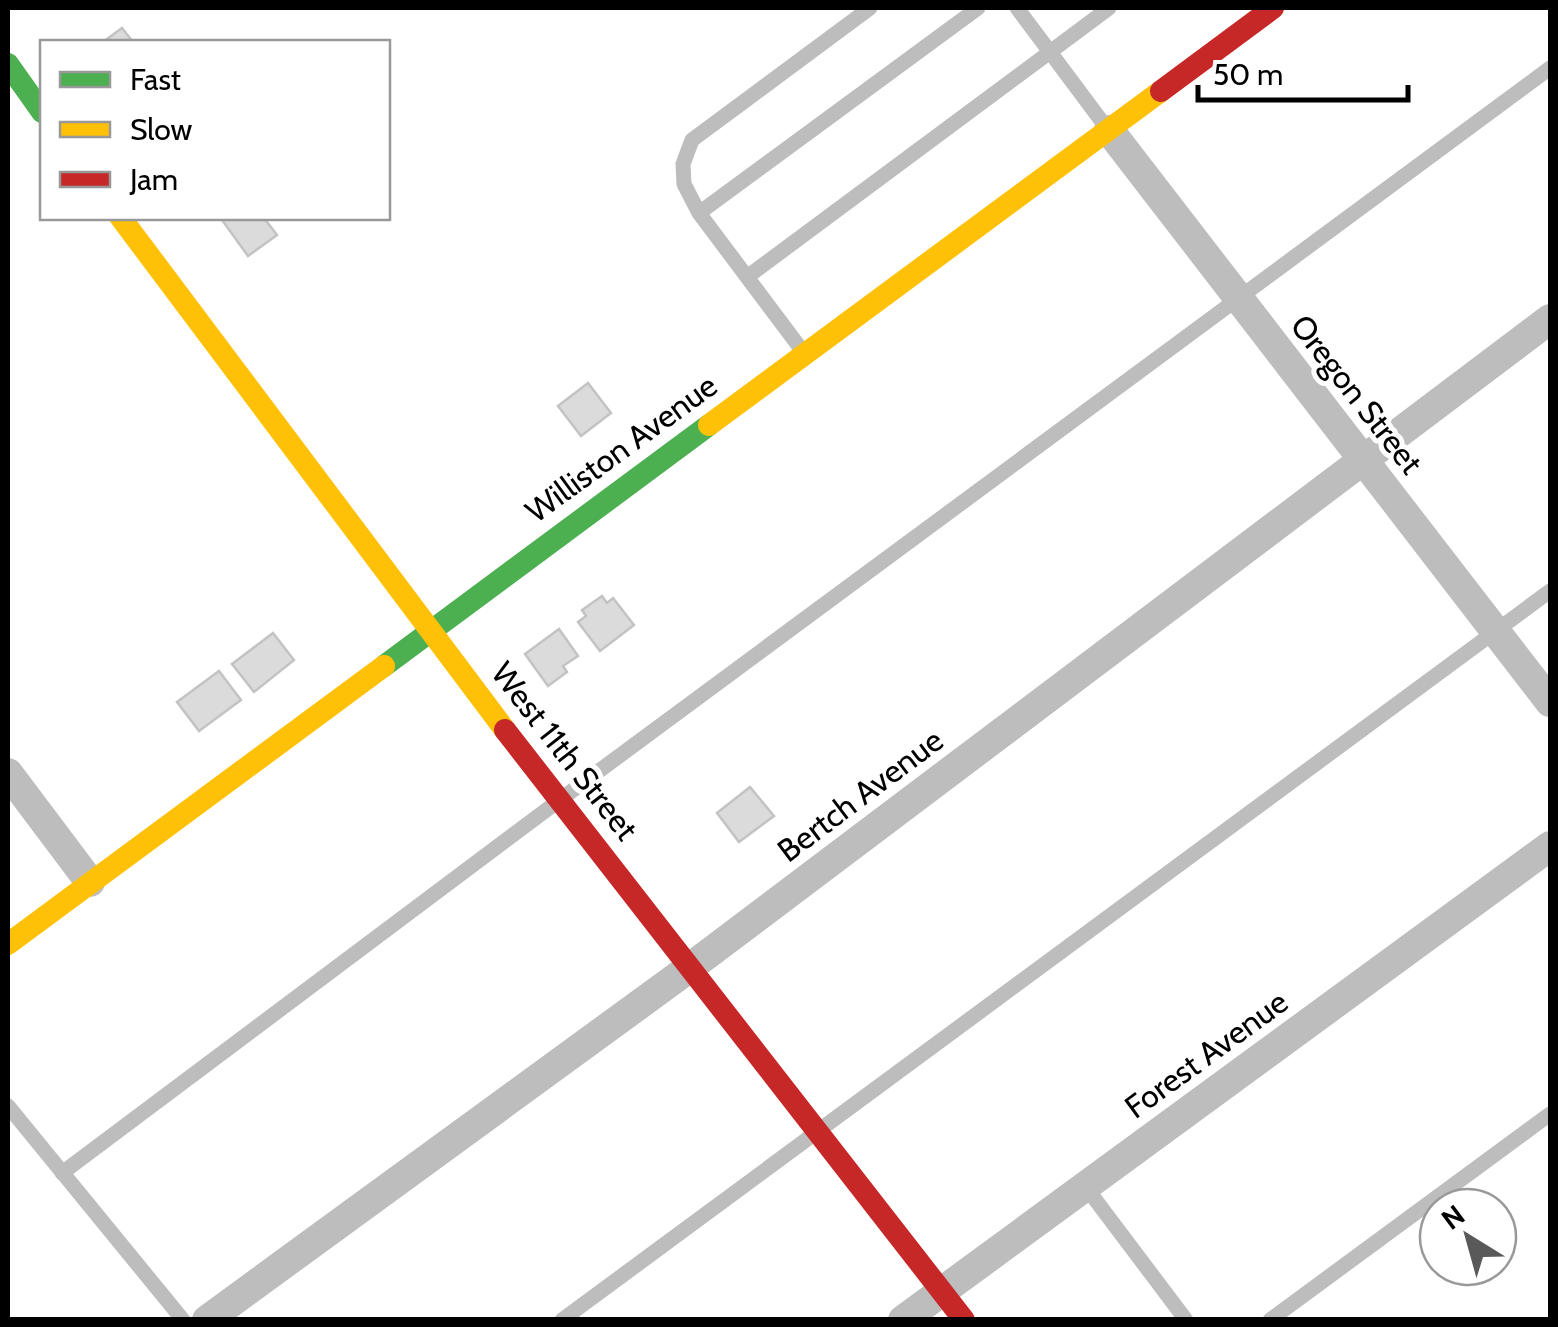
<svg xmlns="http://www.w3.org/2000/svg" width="1558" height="1327" viewBox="0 0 1558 1327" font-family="Cabin,sans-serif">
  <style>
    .building { fill: #dbdbdb; stroke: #c3c3c3; stroke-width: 2.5 }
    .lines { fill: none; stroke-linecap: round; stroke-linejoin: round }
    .lane { stroke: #bdbdbd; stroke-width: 15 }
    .street { stroke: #bdbdbd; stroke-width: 30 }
    .fast { stroke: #4caf50; stroke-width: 22 }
    .slow { stroke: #ffc107; stroke-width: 22 }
    .jam { stroke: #c62828; stroke-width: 22 }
    .labels { text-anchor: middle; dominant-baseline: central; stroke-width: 10; stroke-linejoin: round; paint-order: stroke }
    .street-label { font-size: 32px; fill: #000; stroke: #fff }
  </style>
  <rect width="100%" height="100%" fill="#fff"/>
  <!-- building -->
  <path class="building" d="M122,28L133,42H103Z
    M226,218H264L277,235L248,256L222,220Z
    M588,383L611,413L581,436L558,406Z
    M602,596L607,603L613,598L634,625L600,651L578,622L586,616L582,610Z
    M559,629L578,656L563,666L567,672L548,686L525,654Z
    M273,633L294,660L254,692L232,664Z
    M219,671L241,700L199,731L177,702Z
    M750,787L774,816L739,842L717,813Z"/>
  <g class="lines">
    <!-- lane -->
    <path class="lane" d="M1017,8L1050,52L1109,8
      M699,213L978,8
      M747,277L1050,52L1106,127
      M804,353L699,213L684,184L683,164L692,140L870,8
      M8,1106L183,1320
      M62,1173L561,799L1550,68
      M1085,1186L1186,1320
      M562,1320L1550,591
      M1270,1320L1550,1114"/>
    <!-- street -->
    <path class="street" d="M1109,130L1550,702
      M8,773L90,882
      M207,1320L692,966L1550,319
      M903,1320L1550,846"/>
    <!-- fast -->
    <path class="fast" d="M8,64L42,112
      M384,666L709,425"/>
    <!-- slow -->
    <path class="slow" d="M121,218L505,730
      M709,425L1161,91
      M8,944L384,666"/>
    <!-- jam -->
    <path class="jam" d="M1161,91L1273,8
      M505,730L964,1320"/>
  </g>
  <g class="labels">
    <!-- street labels -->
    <g class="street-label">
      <text transform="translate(1357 394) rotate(52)">Oregon Street</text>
      <text transform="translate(621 448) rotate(-36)">Williston Avenue</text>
      <text transform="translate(565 751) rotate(52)">West 11th Street</text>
      <text transform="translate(860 795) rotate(-37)">Bertch Avenue</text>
      <text transform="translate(1206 1054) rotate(-36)">Forest Avenue</text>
    </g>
  </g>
  <!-- border -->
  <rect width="1558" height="1327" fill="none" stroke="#000000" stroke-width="20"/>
  <!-- legend -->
  <rect x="40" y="40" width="350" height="180" fill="#ffffff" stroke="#999999" stroke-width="2.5"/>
  <rect x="60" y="72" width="50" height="15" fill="#4caf50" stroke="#999999" stroke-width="2.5"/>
  <text x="130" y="90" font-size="30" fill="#000000">Fast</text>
  <rect x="60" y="122" width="50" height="15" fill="#ffc107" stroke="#999999" stroke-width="2.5"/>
  <text x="130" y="140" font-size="30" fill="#000000">Slow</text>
  <rect x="60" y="172" width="50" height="15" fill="#c62828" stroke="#999999" stroke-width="2.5"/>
  <text x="130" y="190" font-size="30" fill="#000000">Jam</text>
  <!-- north arrow -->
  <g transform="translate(1468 1237) rotate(323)"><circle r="48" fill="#ffffff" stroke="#999999" stroke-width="2.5"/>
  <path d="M0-8L18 38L0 25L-18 38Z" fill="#595959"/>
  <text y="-15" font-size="28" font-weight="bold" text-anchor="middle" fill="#000000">N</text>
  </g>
  <!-- scale -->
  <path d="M1198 85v15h210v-15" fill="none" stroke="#000000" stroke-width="5"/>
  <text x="1213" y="85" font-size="30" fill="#000000" stroke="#ffffff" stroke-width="8" paint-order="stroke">50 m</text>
</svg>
